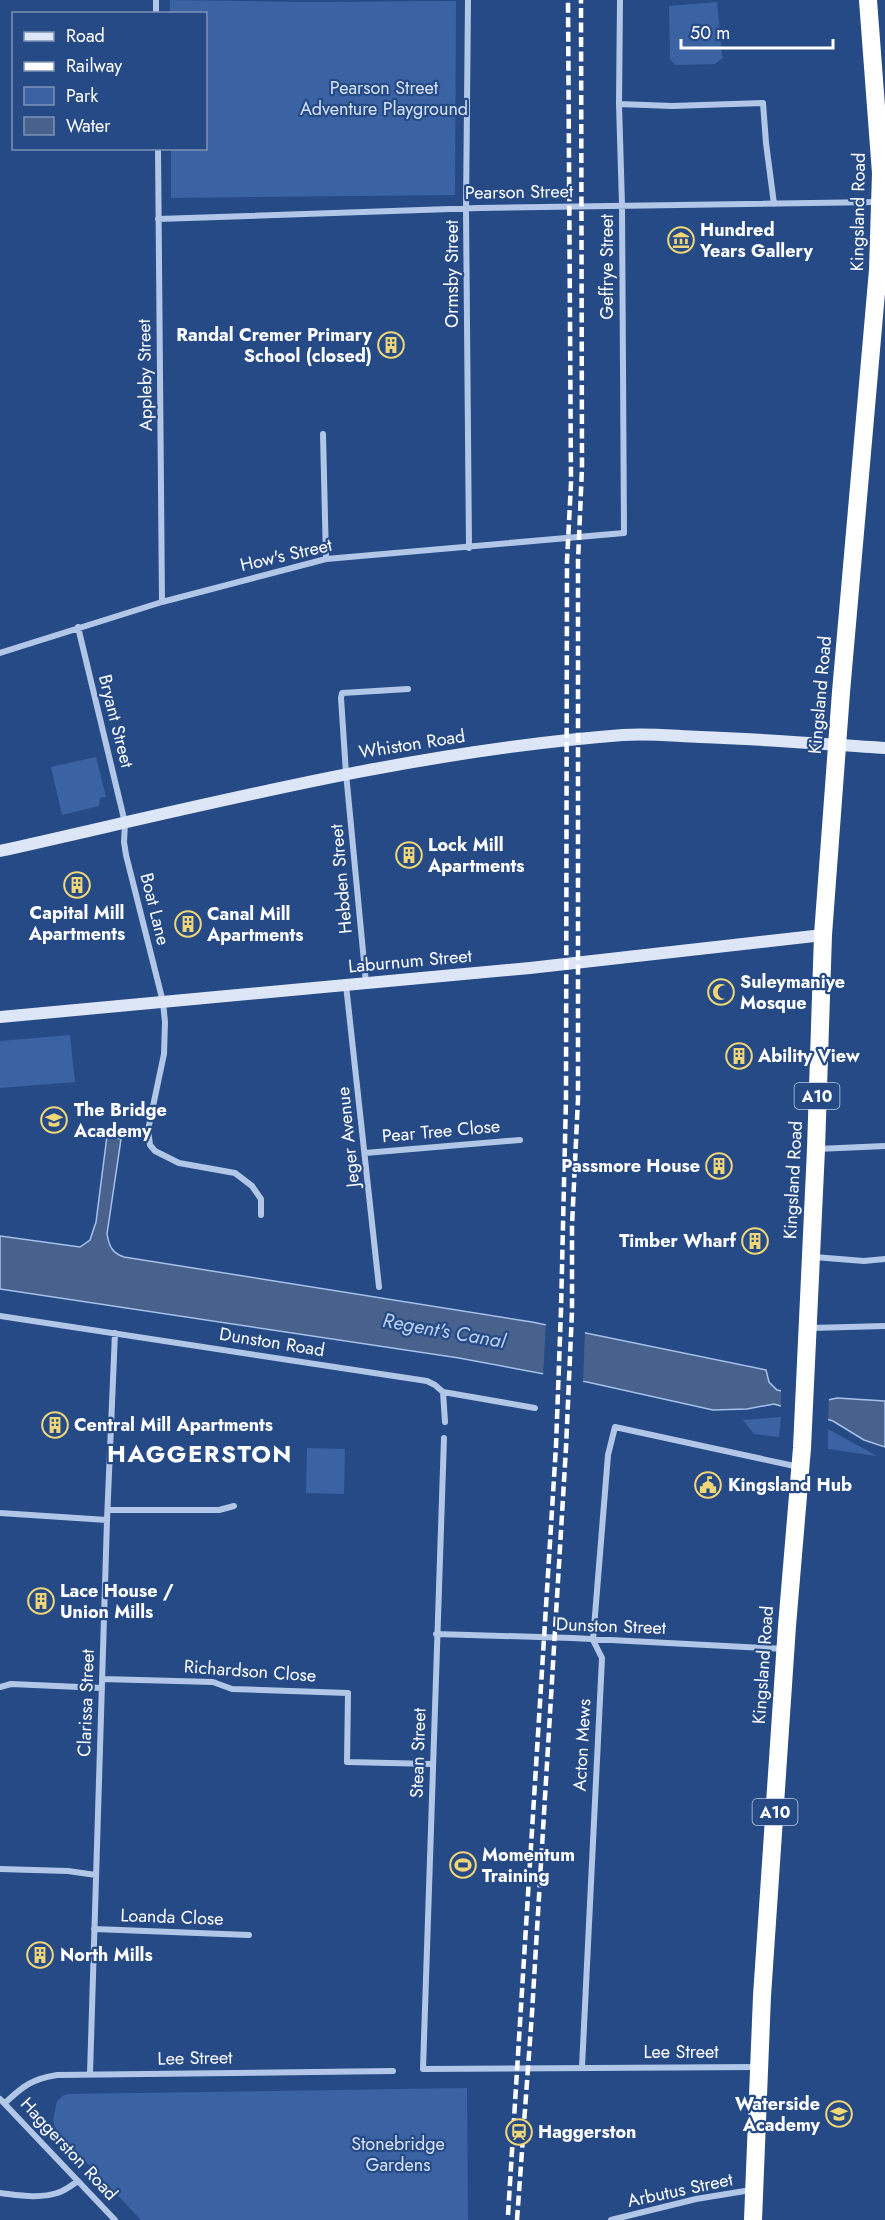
<svg xmlns="http://www.w3.org/2000/svg" width="885" height="2220" viewBox="0 0 885 2220" font-family="Jost,sans-serif">
  <style>
    .green { fill: #3b63a3 }
    .water { fill: #48618d; stroke: #a6c1e9; stroke-width: 1.5 }
    .pier { fill: #264a86 }
    .lines { fill: none; stroke-linecap: round; stroke-linejoin: round }
    .street { stroke: #b2c7e8; stroke-width: 6 }
    .secondary { stroke: #dce6f7; stroke-width: 12 }
    .highway { stroke: #fff; stroke-width: 18 }
    .rail { stroke: #fff; stroke-width: 4.5; stroke-dasharray: 10 4.5; stroke-linecap: butt }
    .labels { text-anchor: middle; dominant-baseline: central; stroke-width: 4.5; stroke-linejoin: round; paint-order: stroke }
    .shield { fill: #264a86; stroke: #bec9db; stroke-width: 1.5 }
    .shield-label { font-size: 16px; font-weight: bold; fill: #fff }
    .park-label { font-size: 18px; fill: #d5e2f6; stroke: #264a86 }
    .street-label { font-size: 18px; fill: #fff; stroke: #264a86 }
    .poi-label { font-size: 18px; font-weight: bold; fill: #fff; stroke: #264a86; text-anchor: start }
    .water-label { font-size: 20px; font-style: italic; fill: #bdd1f0; stroke: #264a86 }
    .district-label { font-size: 24px; font-weight: bold; letter-spacing: 1.5px; fill: #fff; stroke: #264a86 }
  </style>
  <rect width="100%" height="100%" fill="#264a86"/>
  <!-- green -->
  <path class="green" d="M170,0L312,2L456,1L455,195L171,198V149L206,148V14L170,13Z
    M717,2L722,56L724,57L715,64L675,65L670,59L669,6Z
    M96,757L106,797L100,798L99,806L62,815L51,767Z
    M70,1035L75,1082L0,1088V1041Z
    M781,1417L779,1437L754,1434L743,1420Z
    M828,1429L877,1456L828,1449Z
    M307,1448L345,1449L344,1494L306,1493Z
    M467,2088L468,2220H141L56,2130L53,2121L57,2101L64,2095L69,2094Z"/>
  <!-- water -->
  <path class="water" d="M107,1136L121,1139L107,1234C109,1246 112,1253 124,1257L532,1322L766,1370L769,1382L777,1390L828,1400L837,1398L885,1401V1447L864,1440L833,1421L774,1404L747,1409L713,1410L587,1382L459,1358L0,1289V1236L80,1247L90,1240L96,1222Z"/>
  <!-- pier -->
  <path class="pier" d="M546,1321L585,1329L583,1384L543,1377Z
    M781,1388L829,1397L828,1423L781,1409Z"/>
  <g class="lines">
    <!-- street -->
    <path class="street" d="M156,0V14
      M468,0L466,209L469,548
      M619,104L672,106L763,103L766,143L774,204
      M158,148L162,602
      M158,219L479,208L878,202
      M323,434L326,559
      M78,627L125,823L124,842L126,855L163,1002L165,1022L164,1054L148,1130L150,1145L155,1151L179,1163L235,1173L252,1186L261,1199V1215
      M0,653L162,602L326,559L624,533L622,205L619,104L620,0
      M366,983L346,773L341,698L342,693L408,689
      M346,985L379,1287
      M817,1149L885,1146
      M365,1153L520,1140
      M814,1257L864,1261L885,1259
      M0,1316L427,1381L435,1385L443,1392L535,1408
      M811,1328L885,1326
      M443,1392L445,1422
      M444,1438L423,2069L757,2067
      M108,1510H219L234,1506
      M0,1513L107,1520
      M436,1634L572,1638L785,1649
      M102,1679L213,1682L232,1689L348,1693L347,1762L432,1764
      M0,1687L11,1684L102,1688
      M0,1869L68,1871L96,1875
      M94,1929L249,1935
      M582,2067L602,1658L593,1640L608,1455L615,1427L799,1467
      M90,2074L107,1520L115,1333
      M0,2099L115,2220
      M5,2103C23,2086 32,2079 57,2075L393,2071
      M0,2193C18,2195 39,2199 57,2193C65,2191 72,2185 78,2181
      M611,2220L696,2199L751,2190"/>
    <!-- secondary -->
    <path class="secondary" d="M0,851C206,805 411,751 623,735C648,733 674,736 700,737C762,739 823,744 885,748
      M0,1017L530,968L823,935"/>
    <!-- highway -->
    <path class="highway" d="M753,2220L762,1996L787,1626L802,1448L816,1149L823,935L841,692L878,270L881,173L868,0"/>
    <!-- rail -->
    <path class="rail" d="M508,2215L556,1446L561,1310L566,1099L567,561L571,483L568,0
      M517,2220L532,2013L566,1448L572,1311V1226L578,1099V561L582,468L581,0"/>
  </g>
  <!-- icons -->
  <defs>
    <g id="museum-ring" transform="scale(1.35)"><circle r="9.5" fill="#264a86" stroke="#f1d677" stroke-width="1.5"/><path d="M0-6L6-3V-2H-6V-3ZM-5-1h2V3h-2ZM-1-1h2V3h-2ZM3-1h2V3H3ZM-6 4H6V6H-6Z" fill="#f1d677"/></g>
    <g id="building-ring" transform="scale(1.35)"><circle r="9.5" fill="#264a86" stroke="#f1d677" stroke-width="1.5"/><path d="M-4-6H4V6H1V3H-1V6H-4ZM-2.5-4.3h1.7v1.8h-1.7ZM.8-4.3h1.7v1.8H.8ZM-2.5-1h1.7V.8h-1.7ZM.8-1h1.7V.8H.8Z" fill="#f1d677"/></g>
    <g id="mosque-ring" transform="scale(1.35)"><circle r="9.5" fill="#264a86" stroke="#f1d677" stroke-width="1.5"/><path d="M3.5-4.9A6 6 0 1 0 3.5 4.9A5 5 0 1 1 3.5-4.9Z" fill="#f1d677"/></g>
    <g id="school-ring" transform="scale(1.35)"><circle r="9.5" fill="#264a86" stroke="#f1d677" stroke-width="1.5"/><path d="M0-5L7-2L0 1L-7-2ZM-4 1L0 2.5L4 1V4Q0 6-4 4Z" fill="#f1d677"/></g>
    <g id="civic-ring" transform="scale(1.35)"><circle r="9.5" fill="#264a86" stroke="#f1d677" stroke-width="1.5"/><path d="M-.6-6.5H3V-4.5H.6V-3L4-1V1h2V6H-6V1h2V-1L-.6-3ZM-1.2 2.5V6h2.4V2.5Z" fill="#f1d677"/></g>
    <g id="stadium-ring" transform="scale(1.35)"><circle r="9.5" fill="#264a86" stroke="#f1d677" stroke-width="1.5"/><path d="M0-5a6.5 5 0 1 0 0 10a6.5 5 0 1 0 0-10ZM-3.5-1.8h7v3.6h-7Z" fill="#f1d677"/></g>
    <g id="station-ring" transform="scale(1.35)"><circle r="9.5" fill="#264a86" stroke="#f1d677" stroke-width="1.5"/><path d="M-3-6H3Q5-6 5-4V2Q5 4 3 4L4.5 6H3L1.5 4h-3L-3 6H-4.5L-3 4Q-5 4-5 2V-4Q-5-6-3-6ZM-3.5-4v3h7v-3ZM-3.5 1v1.5H-2V1ZM2 1v1.5H3.5V1Z" fill="#f1d677"/></g>
  </defs>
  <g fill-rule="evenodd">
    <use href="#museum-ring" x="681" y="240"/>
    <use href="#building-ring" x="391" y="345"/>
    <use href="#building-ring" x="409" y="855"/>
    <use href="#building-ring" x="77" y="885"/>
    <use href="#building-ring" x="188" y="924"/>
    <use href="#mosque-ring" x="721" y="992"/>
    <use href="#building-ring" x="739" y="1056"/>
    <use href="#school-ring" x="54" y="1120"/>
    <use href="#building-ring" x="719" y="1166"/>
    <use href="#building-ring" x="755" y="1241"/>
    <use href="#building-ring" x="55" y="1425"/>
    <use href="#civic-ring" x="708" y="1485"/>
    <use href="#building-ring" x="41" y="1601"/>
    <use href="#stadium-ring" x="463" y="1865"/>
    <use href="#building-ring" x="40" y="1955"/>
    <use href="#school-ring" x="839" y="2114"/>
    <use href="#station-ring" x="519" y="2132"/>
  </g>
  <g class="labels">
    <!-- shield labels -->
    <g class="shield">
      <rect x="794.5" y="1083" width="45" height="26" rx="4.5"/>
      <rect x="752.5" y="1799" width="45" height="26" rx="4.5"/>
    </g>
    <g class="shield-label">
      <text x="817" y="1096">A10</text>
      <text x="775" y="1812">A10</text>
    </g>
    <!-- park labels -->
    <g class="park-label">
      <text x="384" y="88">Pearson Street<tspan x="384" dy="21">Adventure Playground</tspan></text>
      <text x="398" y="2144">Stonebridge<tspan x="398" dy="21">Gardens</tspan></text>
    </g>
    <!-- street labels -->
    <g class="street-label">
      <text transform="translate(519 192) rotate(-1)">Pearson Street</text>
      <text transform="translate(858 212) rotate(-89)">Kingsland Road</text>
      <text transform="translate(607 267) rotate(-90)">Geffrye Street</text>
      <text transform="translate(452 274) rotate(-90)">Ormsby Street</text>
      <text transform="translate(145 375) rotate(-91)">Appleby Street</text>
      <text transform="translate(286 555) rotate(-13)">How's Street</text>
      <text transform="translate(820 695) rotate(-85)">Kingsland Road</text>
      <text transform="translate(116 721) rotate(76)">Bryant Street</text>
      <text transform="translate(412 744) rotate(-9)">Whiston Road</text>
      <text transform="translate(341 879) rotate(-95)">Hebden Street</text>
      <text transform="translate(155 909) rotate(76)">Boat Lane</text>
      <text transform="translate(410 961) rotate(-5)">Laburnum Street</text>
      <text transform="translate(441 1131) rotate(-5)">Pear Tree Close</text>
      <text transform="translate(348 1137) rotate(-96)">Jeger Avenue</text>
      <text transform="translate(793 1180) rotate(-87)">Kingsland Road</text>
      <text transform="translate(272 1342) rotate(9)">Dunston Road</text>
      <text transform="translate(611 1626) rotate(2)">Dunston Street</text>
      <text transform="translate(763 1665) rotate(-86)">Kingsland Road</text>
      <text transform="translate(250 1671) rotate(4)">Richardson Close</text>
      <text transform="translate(86 1703) rotate(-88)">Clarissa Street</text>
      <text transform="translate(582 1745) rotate(-87)">Acton Mews</text>
      <text transform="translate(418 1753) rotate(-88)">Stean Street</text>
      <text transform="translate(172 1917) rotate(2)">Loanda Close</text>
      <text x="681" y="2052">Lee Street</text>
      <text transform="translate(195 2058) rotate(-1)">Lee Street</text>
      <text transform="translate(69 2149) rotate(47)">Haggerston Road</text>
      <text transform="translate(680 2190) rotate(-12)">Arbutus Street</text>
    </g>
    <!-- poi labels -->
    <g class="poi-label">
      <text x="700" y="230">Hundred<tspan x="700" dy="21">Years Gallery</tspan></text>
      <text x="372" y="335" text-anchor="end">Randal Cremer Primary<tspan x="372" dy="21">School (closed)</tspan></text>
      <text x="428" y="845">Lock Mill<tspan x="428" dy="21">Apartments</tspan></text>
      <text x="77" y="913" text-anchor="middle">Capital Mill<tspan x="77" dy="21">Apartments</tspan></text>
      <text x="207" y="914">Canal Mill<tspan x="207" dy="21">Apartments</tspan></text>
      <text x="740" y="982">Suleymaniye<tspan x="740" dy="21">Mosque</tspan></text>
      <text x="758" y="1056">Ability View</text>
      <text x="74" y="1110">The Bridge<tspan x="74" dy="21">Academy</tspan></text>
      <text x="700" y="1166" text-anchor="end">Passmore House</text>
      <text x="736" y="1241" text-anchor="end">Timber Wharf</text>
      <text x="74" y="1425">Central Mill Apartments</text>
      <text x="728" y="1485">Kingsland Hub</text>
      <text x="60" y="1591">Lace House /<tspan x="60" dy="21">Union Mills</tspan></text>
      <text x="482" y="1855">Momentum<tspan x="482" dy="21">Training</tspan></text>
      <text x="60" y="1955">North Mills</text>
      <text x="820" y="2104" text-anchor="end">Waterside<tspan x="820" dy="21">Academy</tspan></text>
      <text x="538" y="2132">Haggerston</text>
    </g>
    <!-- water labels -->
    <g class="water-label">
      <text transform="translate(444 1331) rotate(10)">Regent's Canal</text>
    </g>
    <!-- district labels -->
    <g class="district-label">
      <text x="200" y="1453">HAGGERSTON</text>
    </g>
  </g>
  <!-- legend -->
  <rect x="12" y="12" width="195" height="138" fill="#264a86" stroke="#7d92b6" stroke-width="1.5"/>
  <rect x="24" y="32" width="30" height="9" fill="#dce6f7" stroke="#7d92b6" stroke-width="1.5"/>
  <text x="66" y="42" font-size="18" fill="#ffffff">Road</text>
  <rect x="24" y="62" width="30" height="9" fill="#ffffff" stroke="#7d92b6" stroke-width="1.5"/>
  <text x="66" y="72" font-size="18" fill="#ffffff">Railway</text>
  <rect x="24" y="87" width="30" height="18" fill="#3b63a3" stroke="#7d92b6" stroke-width="1.5"/>
  <text x="66" y="102" font-size="18" fill="#ffffff">Park</text>
  <rect x="24" y="117" width="30" height="18" fill="#48618d" stroke="#7d92b6" stroke-width="1.5"/>
  <text x="66" y="132" font-size="18" fill="#ffffff">Water</text>
  <!-- scale -->
  <path d="M681 39v9h152v-9" fill="none" stroke="#ffffff" stroke-width="3"/>
  <text x="690" y="39" font-size="18" fill="#ffffff" stroke="#264a86" stroke-width="4.5" paint-order="stroke">50 m</text>
</svg>
